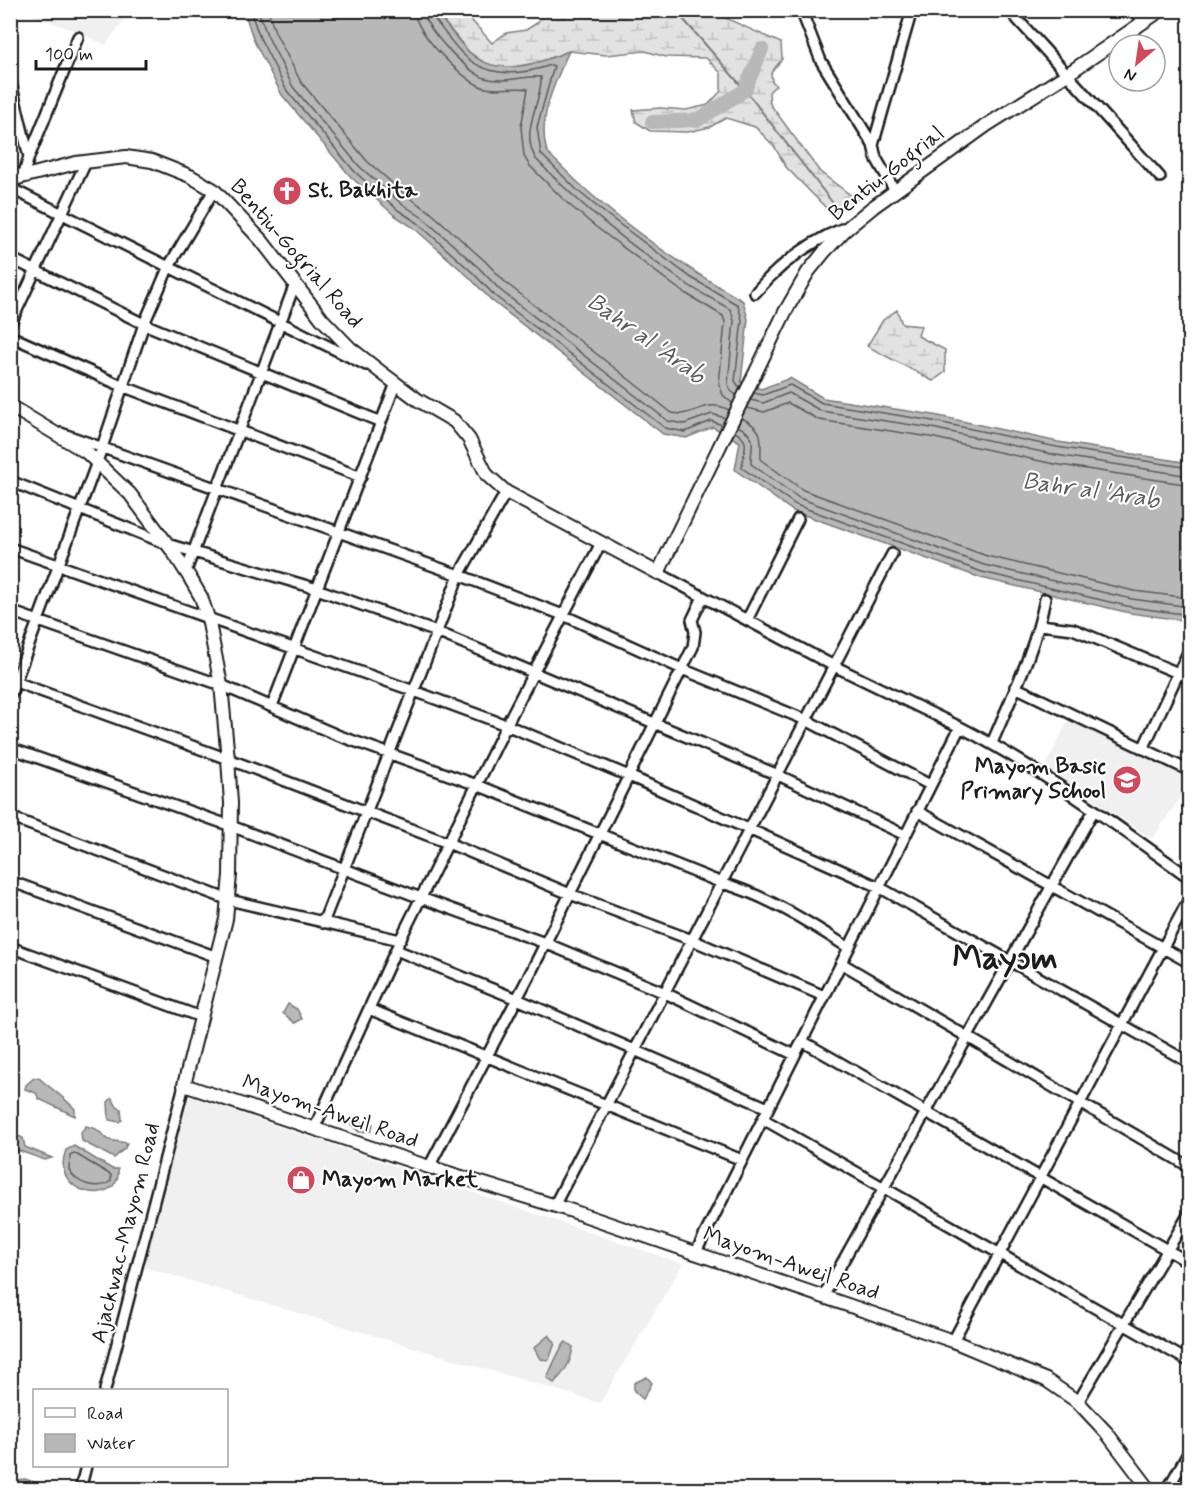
<svg xmlns="http://www.w3.org/2000/svg" width="1200" height="1500" viewBox="0 0 1200 1500" font-family="Mynerve,sans-serif">
  <style>
    .built { fill: #f0f0f0 }
    .wetland { fill: url(#wetland-marsh); stroke: #7f7f7f; stroke-width: 1.5 }
    .water { fill: #b8b8b8; stroke: #7a7a7a; stroke-width: 1.5 }
    .lines { fill: none; stroke-linecap: round; stroke-linejoin: round }
    .shore { stroke: #5a5a5a; stroke-width: 1.5 }
    .stream { stroke: #7a7a7a; stroke-width: 2 }
    .river { stroke: #b8b8b8; stroke-width: 14 }
    .minor-casing { stroke: #1c1c1c; stroke-width: 14 }
    .major-casing { stroke: #1c1c1c; stroke-width: 16 }
    .minor { stroke: #fff; stroke-width: 9 }
    .major { stroke: #fff; stroke-width: 12 }
    .labels { text-anchor: middle; dominant-baseline: central; stroke-width: 4.5; stroke-linejoin: round; paint-order: stroke }
    .street-label { font-size: 22px; fill: #1c1c1c; stroke: #fff }
    .poi-label { font-size: 22px; font-weight: bold; fill: #1c1c1c; stroke: #fff; text-anchor: start }
    .water-label { font-size: 24px; font-style: italic; fill: #5a5a5a; stroke: #fff }
    .town-label { font-size: 34px; font-weight: bold; fill: #1c1c1c; stroke: #fff }
  </style>
  <defs>
    <pattern id="wetland-marsh" width="20" height="14" patternUnits="userSpaceOnUse" patternTransform="scale(1.5)"><rect width="20" height="14" fill="#e2e2e2"/><path d="M1 5h8M5 5V1M11 12h8M15 12V8" fill="none" stroke="#c1c1c1"/></pattern>
  </defs>
  <rect width="100%" height="100%" fill="#fff"/>
  <filter id="ink" filterUnits="userSpaceOnUse"><feTurbulence type="fractalNoise" baseFrequency=".0167" numOctaves="2"/><feDisplacementMap in="SourceGraphic" scale="12" xChannelSelector="R" yChannelSelector="G"/><feConvolveMatrix kernelMatrix="1 2 1 2 8 2 1 2 1" color-interpolation-filters="sRGB"/></filter>
  <g filter="url(#ink)">
    <!-- built -->
    <path class="built" d="M20,11H130L106,45L76,31Z
      M1070,717L1189,776V785L1152,839L1045,767Z
      M189,1096L683,1264L600,1403L144,1267Z"/>
    <!-- wetland -->
    <path class="wetland" d="M612,10L618,13L627,10H708L781,43L782,59L771,73L772,81L776,85L769,92L770,104L820,172L857,200L833,215L786,167L774,146L755,127L726,118L710,127L688,132L650,131L636,122L633,110L660,108L686,110L708,105L721,91V73L706,58L666,57L645,51L606,55L569,51L541,62L514,67L489,66L469,52L435,11H463L492,43L506,33L526,30L537,23L546,11Z
      M897,310L902,324L921,326L918,336L945,350V372L933,381L867,346L883,320Z"/>
    <!-- water -->
    <path class="water" d="M244,11H435C446,24 456,39 468,51C496,79 537,64 569,51C556,80 538,116 546,148C547,155 558,162 563,168C616,221 679,264 743,301L748,319L741,382L761,389L790,378L823,398L934,415L1058,442L1189,463V621L1130,613L981,578L793,511L735,470L740,442L713,427L686,438L663,434L491,300L469,277L414,228L394,215L351,177L282,95L254,41Z
      M288,1004L297,1009L302,1019L295,1023L283,1013Z
      M34,1078H39C51,1089 64,1097 75,1109V1116L39,1099L36,1093L25,1089L26,1085Z
      M112,1098L117,1107L121,1109L122,1120L119,1122L109,1120L108,1102Z
      M353,1119L373,1124L371,1131L359,1132L349,1123Z
      M86,1126L96,1129L109,1140L127,1143L125,1148L114,1158L82,1141L81,1132Z
      M11,1133L23,1138L25,1147L52,1158L45,1160L11,1148Z
      M74,1146L112,1169H118C122,1208 48,1196 66,1150Z
      M549,1335L555,1343L549,1360L540,1359L534,1348Z
      M566,1342L573,1347C571,1362 565,1372 554,1383L547,1378C550,1371 561,1345 566,1342Z
      M647,1377L652,1383L643,1399L634,1391V1383Z
      M25,1479L34,1482L35,1489H13L18,1480Z"/>
    <g class="lines">
      <!-- shore -->
      <path class="shore" d="M250,10L260,38L287,91L355,172L398,210L418,223L473,273L495,296L665,428L685,432L711,421L722,425
        M258,10L267,35L293,87L360,167L402,204L423,218L479,268L500,290L668,421L684,424L712,414L725,418
        M268,10L275,32L301,82L367,161L408,197L429,211L485,261L506,283L672,413C695,418 705,397 729,410
        M414,10C415,32 461,79 482,87C496,92 514,86 528,89L521,127L524,156L529,165L567,203L596,227L680,290L723,316L725,322L719,384L723,395L732,403
        M423,10C424,28 468,73 485,78C503,84 523,75 541,77C542,103 519,131 536,159C580,206 631,246 684,282C699,293 716,300 731,310L734,321L728,383L730,390L736,395
        M431,10L432,16C443,29 453,46 466,57C490,78 522,75 551,65L554,66L537,127L541,154L578,191L606,214L690,277L738,305L742,320L735,381L740,388
        M754,393L763,395L790,385L822,403L933,421L1057,447L1190,468
        M751,400L763,403L789,393L821,411L932,428L1056,455L1190,476
        M747,408L764,412L788,403L819,420L930,437L1054,464L1190,485
        M742,418C766,431 760,437 761,460L803,490L987,556L1134,591L1190,598
        M738,426C760,438 750,445 751,464L799,498L984,565L1132,599L1190,607
        M735,432C753,442 742,451 742,468L796,505L982,572L1131,607L1190,615
        M74,1153L111,1175V1181C97,1191 77,1184 69,1170L70,1155Z"/>
      <!-- stream -->
      <path class="stream" d="M680,10L684,20L745,90L832,202"/>
      <!-- river -->
      <path class="river" d="M652,122L698,120L745,90L762,49"/>
      <!-- minor casing -->
      <g class="minor-casing">
        <path id="minor" d="M801,10L821,61L873,145
          M1009,10L1160,177
          M1135,10L1143,22
          M10,79L29,157L23,176L10,171
          M29,157L78,37
          M10,188L366,365
          M895,191L876,158L873,145L912,10
          M10,258L144,324L381,422L272,706
          M755,293C780,264 809,242 844,228
          M10,325L86,162
          M10,336L122,386L361,477
          M381,422L396,383
          M61,433L459,575L563,615L682,669L806,720L930,785
          M10,481L167,544L314,588L437,632L778,775L905,835
          M10,548L414,691L506,725L629,776L879,887L1190,1063
          M186,571L295,284
          M658,573L834,666L960,727L695,1254
          M10,611L221,685L337,735L477,785L722,883C768,896 808,922 849,948
          M747,620L798,519
          M1040,625L1073,629L1190,678
          M10,680L228,759L448,843L570,894L692,940L824,996
          M1015,687L1190,771
          M10,696L97,462L144,324L169,266L214,190
          M960,727C1042,769 1115,825 1190,878
          M992,743C1012,696 1035,650 1045,599
          M10,748L231,826L421,898L545,943L665,993L795,1055
          M1143,749L1190,648
          M917,811L1190,963
          M10,817L229,900L400,940L513,712L601,543
          M10,881L217,957
          M323,923L459,575L506,492
          M10,947L201,1017
          M396,950L517,999L768,1108
          M841,963L1190,1167
          M369,1009L742,1160
          M802,1041L1190,1263
          M763,1119L1190,1362
          M314,1129L398,945
          M429,1167L532,970L693,647L695,632L692,620L703,597
          M554,1206L892,554
          M823,1297L1094,810
          M953,1341L1190,897
          M105,1390L184,1085
          M1078,1402L1190,1212
          M80,1490L86,1466
          M1167,1490L1190,1450"/>
      </g>
      <!-- major casing -->
      <g class="major-casing">
        <path id="major" d="M10,180L76,163L126,157L152,161L190,176L214,190L262,241L322,319L350,348L382,373L418,400L454,421L469,439L487,475L506,492L658,573L785,312L808,272L825,251L845,230L873,207L987,125L1066,75L1161,10
          M10,406L86,452L130,494L174,553L190,578L201,597L208,618L221,685L228,759L231,803L230,875L226,919L184,1085L429,1167L569,1210L953,1341L1046,1380L1078,1402L1106,1432L1150,1490"/>
      </g>
      <!-- minor -->
      <use href="#minor" class="minor"/>
      <!-- major -->
      <use href="#major" class="major"/>
    </g>
  </g>
  <!-- icons -->
  <defs>
    <g id="church-disc" transform="scale(1.5)"><circle r="9.5" fill="#d1495b" stroke="#fff"/><path d="M-1.2-6h2.4v3.5h3.3v2.4h-3.3V6h-2.4V-.1h-3.3v-2.4h3.3Z" fill="#fff"/></g>
    <g id="school-disc" transform="scale(1.5)"><circle r="9.5" fill="#d1495b" stroke="#fff"/><path d="M0-5L7-2L0 1L-7-2ZM-4 1L0 2.5L4 1V4Q0 6-4 4Z" fill="#fff"/></g>
    <g id="shop-disc" transform="scale(1.5)"><circle r="9.5" fill="#d1495b" stroke="#fff"/><path d="M-5-2.5h2.3a2.7 3.5 0 0 1 5.4 0H5L5.5 6h-11ZM-1.5-2.5h3a1.5 2.3 0 0 0-3 0Z" fill="#fff"/></g>
  </defs>
  <g fill-rule="evenodd">
    <use href="#church-disc" x="287" y="191"/>
    <use href="#school-disc" x="1127" y="780"/>
    <use href="#shop-disc" x="301" y="1180"/>
  </g>
  <g class="labels">
    <!-- street labels -->
    <g class="street-label">
      <text transform="translate(887 174) rotate(-38)">Bentiu-Gogrial</text>
      <text transform="translate(296 254) rotate(49)">Bentiu-Gogrial Road</text>
      <text transform="translate(330 1112) rotate(19)">Mayom-Aweil Road</text>
      <text transform="translate(126 1233) rotate(-76)">Ajackwac-Mayom Road</text>
      <text transform="translate(791 1264) rotate(19)">Mayom-Aweil Road</text>
    </g>
    <!-- poi labels -->
    <g class="poi-label">
      <text x="308" y="191">St. Bakhita</text>
      <text x="1106" y="767" text-anchor="end">Mayom Basic<tspan x="1106" dy="25">Primary School</tspan></text>
      <text x="322" y="1180">Mayom Market</text>
    </g>
    <!-- water labels -->
    <g class="water-label">
      <text transform="translate(646 339) rotate(35)">Bahr al 'Arab</text>
      <text transform="translate(1091 491) rotate(8)">Bahr al 'Arab</text>
    </g>
    <!-- town labels -->
    <g class="town-label">
      <text x="1005" y="958">Mayɔm</text>
    </g>
  </g>
  <!-- margin -->
  <rect width="1200" height="1500" fill="none" stroke="#fff" stroke-width="36"/>
  <rect x="18" y="18" width="1164" height="1464" fill="none" stroke="#1c1c1c" stroke-width="2" filter="url(#ink)"/>
  <!-- legend -->
  <rect x="33" y="1389" width="195" height="78" fill="#ffffff" stroke="#a4a4a4" stroke-width="1.5"/>
  <rect x="45" y="1408" width="30" height="9" fill="#ffffff" stroke="#a4a4a4" stroke-width="1.5"/>
  <text x="87" y="1419" font-size="18" fill="#1c1c1c">Road</text>
  <rect x="45" y="1434" width="30" height="18" fill="#b8b8b8" stroke="#a4a4a4" stroke-width="1.5"/>
  <text x="87" y="1449" font-size="18" fill="#1c1c1c">Water</text>
  <!-- north arrow -->
  <g transform="translate(1137 63) rotate(209)"><circle r="28" fill="#ffffff" stroke="#a4a4a4" stroke-width="1.5"/>
  <path d="M0-4.5L10 22L0 15L-10 22Z" fill="#d1495b"/>
  <text y="-9" font-size="16" font-weight="bold" text-anchor="middle" fill="#1c1c1c">N</text>
  </g>
  <!-- scale -->
  <path d="M36 60v9h110v-9" fill="none" stroke="#1c1c1c" stroke-width="3"/>
  <text x="45" y="60" font-size="18" fill="#1c1c1c" stroke="#ffffff" stroke-width="4.5" paint-order="stroke">100 m</text>
</svg>
